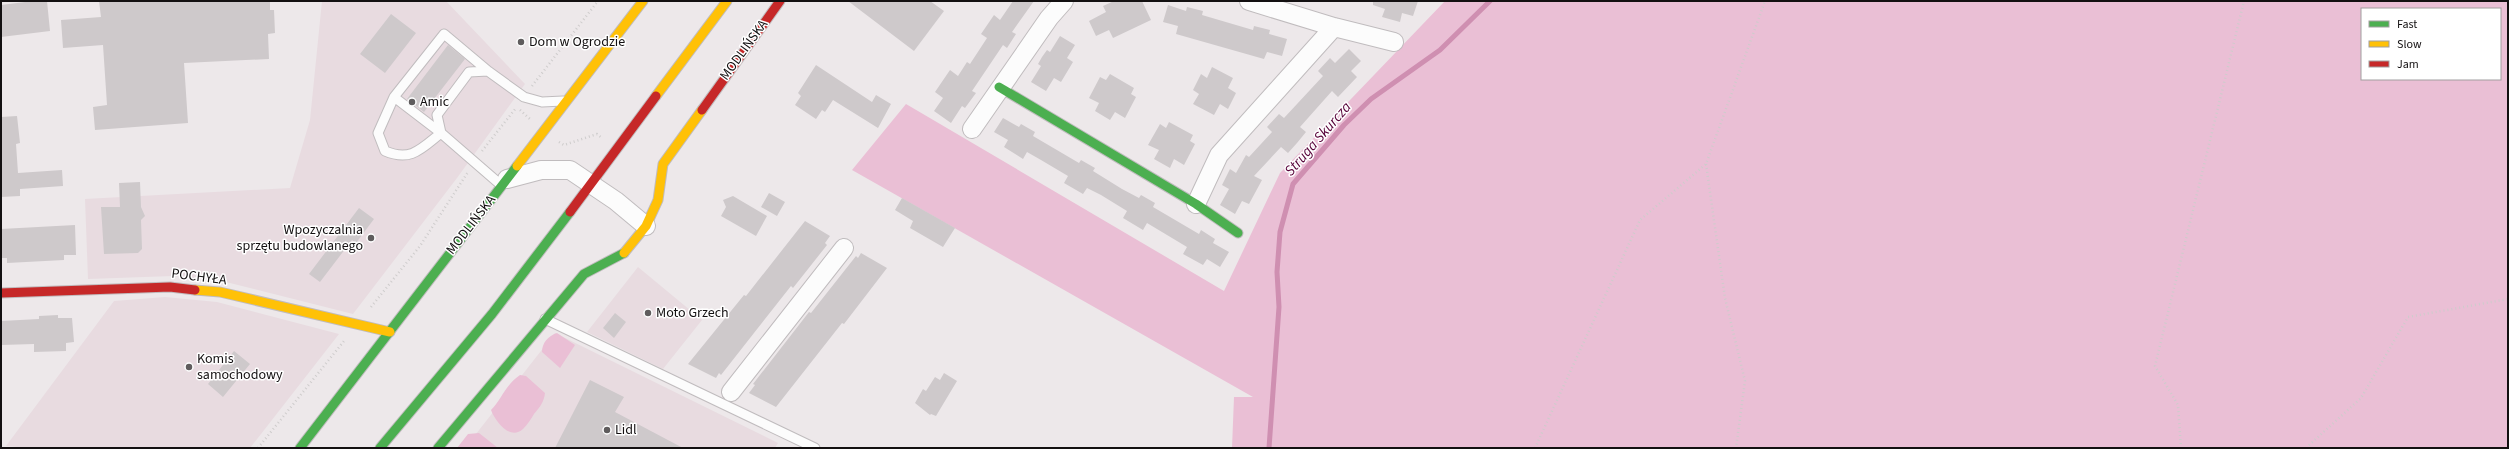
<svg xmlns="http://www.w3.org/2000/svg" width="2509" height="449" viewBox="0 0 2509 449" font-family="'Source Sans 3',sans-serif">
  <style>
    .built { fill: #e8dbe0 }
    .green { fill: #eabfd5; fill-rule: evenodd }
    .lines { fill: none; stroke-linecap: round; stroke-linejoin: round }
    .stream { stroke: #cf8fb1; stroke-width: 5 }
    .building { fill: #cec9cb }
    .lane-casing { stroke: #c0bcbe; stroke-width: 11 }
    .street-casing { stroke: #c0bcbe; stroke-width: 20 }
    .fast-casing { stroke: #c0bcbe; stroke-width: 11 }
    .slow-casing { stroke: #c0bcbe; stroke-width: 11 }
    .jam-casing { stroke: #c0bcbe; stroke-width: 11 }
    .path { stroke: #cecccc; stroke-width: 2.5; stroke-dasharray: 1 3; stroke-linecap: butt }
    .lane { stroke: #fcfcfc; stroke-width: 9 }
    .street { stroke: #fcfcfc; stroke-width: 18 }
    .fast { stroke: #4caf50; stroke-width: 9 }
    .slow { stroke: #ffc107; stroke-width: 9 }
    .jam { stroke: #c62828; stroke-width: 9 }
    .poi-dot { fill: #5f5c5d; stroke: #fff; stroke-width: 1.5 }
    .labels { text-anchor: middle; dominant-baseline: central; stroke-width: 3; stroke-linejoin: round; paint-order: stroke }
    .poi-label { font-size: 14px; fill: #131011; stroke: #fff; text-anchor: start }
    .street-label { font-size: 14px; fill: #131011; stroke: #fff }
    .water-label { font-size: 15px; font-style: italic; fill: #560038; stroke: #fff }
  </style>
  <rect width="100%" height="100%" fill="#ede8ea"/>
  <!-- built -->
  <path class="built" d="M322,1H446L525,84L457,178L353,314L222,281L173,276L88,279L85,199L290,188L310,120Z
    M638,267L702,320L663,369L587,332Z
    M165,297L217,302L339,334L250,448H28L6,446L114,301Z
    M555,333L778,443L775,448H465Z"/>
  <!-- green -->
  <path class="green" d="M1445,1H2508V448H1232L1234,397H1253L852,170L906,104L1224,291L1280,173ZM2362,9H2500V79H2362Z
    M557,333L575,345L560,368L542,352C542,343 548,336 557,333Z
    M520,375L526,376L545,393C544,402 540,407 534,414C531,419 527,425 523,429C510,441 495,421 491,410C502,399 505,385 520,375Z
    M479,433L498,448H457L468,434Z"/>
  <g class="lines">
    <!-- stream -->
    <path class="stream" d="M1269,448L1279,307L1277,272L1280,232L1293,184L1344,125L1371,99L1440,50L1490,1"/>
  </g>
  <!-- building -->
  <path class="building" d="M33,1H47L50,31L1,37V5Z
    M99,1H270V10H274L275,33L268,34L269,59L184,63L188,123L95,130L93,107L107,105L103,45L63,48L61,20L101,17Z
    M848,1H930L944,11L914,51Z
    M1013,1H1034L1012,32L1016,34L1007,48L1003,45L972,91L976,93L965,108L962,106L951,123L934,111L943,98L935,92L950,70L958,76L967,62L970,64L987,38L981,34L994,15L1000,20Z
    M1114,1H1142L1151,20L1113,38L1109,30L1096,36L1089,21L1106,12L1103,6Z
    M1373,1H1418L1413,16L1402,13L1400,22L1382,17L1385,9L1373,5Z
    M1168,5L1186,11L1187,7L1203,11L1202,15L1253,30L1254,26L1270,30L1269,34L1287,39L1282,56L1267,52L1264,59L1176,34L1178,26L1163,22Z
    M391,14L416,33L385,73L360,54Z
    M1060,36L1075,45L1067,58L1073,62L1061,82L1054,78L1046,91L1031,82L1041,66L1038,64L1042,57L1047,50L1050,52Z
    M448,45L465,59L424,112L407,99Z
    M1349,49L1361,61L1351,71L1357,77L1338,97L1332,91L1300,127L1306,132L1297,143L1288,153L1281,147L1254,176L1262,180L1249,204L1242,201L1235,214L1220,205L1229,189L1222,185L1230,169L1236,173L1246,155L1249,157L1272,132L1267,127L1279,114L1284,118L1323,76L1318,71L1330,58L1335,63Z
    M816,65L872,102L876,95L891,104L878,128L833,100L825,112L822,110L816,119L795,105L801,96L798,93Z
    M1212,67L1233,78L1228,88L1236,93L1228,109L1220,104L1214,115L1193,104L1199,94L1193,90L1201,74L1207,78Z
    M1110,74L1134,88L1131,94L1136,97L1125,118L1115,112L1110,120L1095,111L1099,103L1089,98L1100,77L1106,80Z
    M17,116L20,143L16,144L18,173L62,170L63,186L20,189V196L1,197V117Z
    M1003,118L1019,127L1021,124L1035,132L1033,136L1079,163L1081,160L1095,168L1093,171L1122,189L1139,198L1141,195L1155,203L1153,207L1199,234L1201,230L1215,239L1213,243L1229,252L1220,267L1207,259L1203,265L1183,254L1187,247L1147,223L1143,230L1123,218L1127,211L1101,195L1087,188L1083,194L1064,183L1068,176L1041,160L1027,152L1023,159L1004,147L1008,140L994,132Z
    M1169,122L1193,135L1190,141L1195,144L1184,165L1174,159L1170,168L1154,159L1159,150L1148,145L1160,124L1166,128Z
    M140,182L141,207L145,216L141,220L142,249L138,253L104,254L101,207H120L119,183Z
    M769,193L785,202L777,216L761,207Z
    M733,196L767,216L756,236L721,216L726,207L723,200Z
    M902,198L955,228L943,247L910,228L913,221L895,210Z
    M359,208L374,219L356,243L352,240L320,282L309,274Z
    M805,221L830,236L825,243L827,245L793,288L791,286L721,375L719,373L716,378L688,364L744,295L746,296Z
    M75,225L76,255H64V260L7,263V258H1V229Z
    M861,253L887,268L844,324L842,323L776,407L749,393L755,385L753,384L809,312L811,313L856,256L858,258Z
    M615,313L626,322L614,338L603,328Z
    M58,315V318H72L74,342L66,343V351L34,352V344L1,345V321L39,319V316Z
    M234,351L250,364L223,397L208,384Z
    M944,373L957,381L936,416L931,414L930,415L915,403L923,389L926,391L935,377L940,380Z
    M590,380L624,397L615,412L683,448H555Z"/>
  <g class="lines">
    <!-- lane casing -->
    <g class="lane-casing">
      <path id="lane" d="M394,97L378,133L385,151C411,162 421,149 441,133L394,97L444,34L488,71
        M501,185L441,133L437,115L469,72L488,71L524,97L542,102L563,101
        M545,319L815,448"/>
    </g>
    <!-- street casing -->
    <g class="street-casing">
      <path id="street" d="M1249,1L1334,27L1394,42
        M972,129L1049,18L1064,1
        M507,179L541,170H570L616,201L646,226
        M1196,204L1219,155L1334,27
        M731,392L844,248"/>
    </g>
    <!-- fast casing -->
    <g class="fast-casing">
      <path id="fast" d="M999,87L1196,204L1238,233
        M300,448L517,166
        M380,448L492,314L570,212
        M438,448L584,274L624,253"/>
    </g>
    <!-- slow casing -->
    <g class="slow-casing">
      <path id="slow" d="M656,96L727,1
        M517,166L643,1
        M624,253L646,226L658,200L663,164L702,110
        M195,290L220,292L390,332"/>
    </g>
    <!-- jam casing -->
    <g class="jam-casing">
      <path id="jam" d="M702,110L780,1
        M570,212L656,96
        M1,293L170,287L195,290"/>
    </g>
    <!-- path -->
    <path class="path" d="M532,86L598,1
      M520,110L530,119
      M559,142L564,145L597,134L602,138
      M482,151L516,108
      M1706,164L1725,298L1745,381L1736,448
      M371,307L420,246L468,172
      M258,448L344,341
      M1535,448L1640,220L1706,164L1765,1
      M2181,448L2178,405L2155,366L2244,1
      M2306,448L2361,398L2408,317L2508,299"/>
    <!-- lane -->
    <use href="#lane" class="lane"/>
    <!-- street -->
    <use href="#street" class="street"/>
    <!-- fast -->
    <use href="#fast" class="fast"/>
    <!-- slow -->
    <use href="#slow" class="slow"/>
    <!-- jam -->
    <use href="#jam" class="jam"/>
  </g>
  <!-- markers -->
  <g class="poi-dot">
    <circle cx="521" cy="42" r="4"/>
    <circle cx="412" cy="102" r="4"/>
    <circle cx="371" cy="238" r="4"/>
    <circle cx="648" cy="313" r="4"/>
    <circle cx="189" cy="367" r="4"/>
    <circle cx="607" cy="430" r="4"/>
  </g>
  <g class="labels">
    <!-- poi labels -->
    <g class="poi-label">
      <text x="529" y="42">Dom w Ogrodzie</text>
      <text x="420" y="102">Amic</text>
      <text x="363" y="230" text-anchor="end">Wpozyczalnia<tspan x="363" dy="16">sprzętu budowlanego</tspan></text>
      <text x="656" y="313">Moto Grzech</text>
      <text x="197" y="359">Komis<tspan x="197" dy="16">samochodowy</tspan></text>
      <text x="615" y="430">Lidl</text>
    </g>
    <!-- street labels -->
    <g class="street-label">
      <text transform="translate(744 50) rotate(-54)">MODLIŃSKA</text>
      <text transform="translate(471 225) rotate(-52)">MODLIŃSKA</text>
      <text transform="translate(199 277) rotate(7)">POCHYŁA</text>
    </g>
    <!-- water labels -->
    <g class="water-label">
      <text transform="translate(1318 139) rotate(-49)">Struga Skurcza</text>
    </g>
  </g>
  <!-- border -->
  <rect width="2509" height="449" fill="none" stroke="#131011" stroke-width="4"/>
  <!-- legend -->
  <rect x="2361" y="8" width="140" height="72" fill="#ffffff" stroke="#a19fa0"/>
  <rect x="2369" y="21" width="20" height="6" fill="#4caf50" stroke="#a19fa0"/>
  <text x="2397" y="28" font-size="12" fill="#131011">Fast</text>
  <rect x="2369" y="41" width="20" height="6" fill="#ffc107" stroke="#a19fa0"/>
  <text x="2397" y="48" font-size="12" fill="#131011">Slow</text>
  <rect x="2369" y="61" width="20" height="6" fill="#c62828" stroke="#a19fa0"/>
  <text x="2397" y="68" font-size="12" fill="#131011">Jam</text>
</svg>
